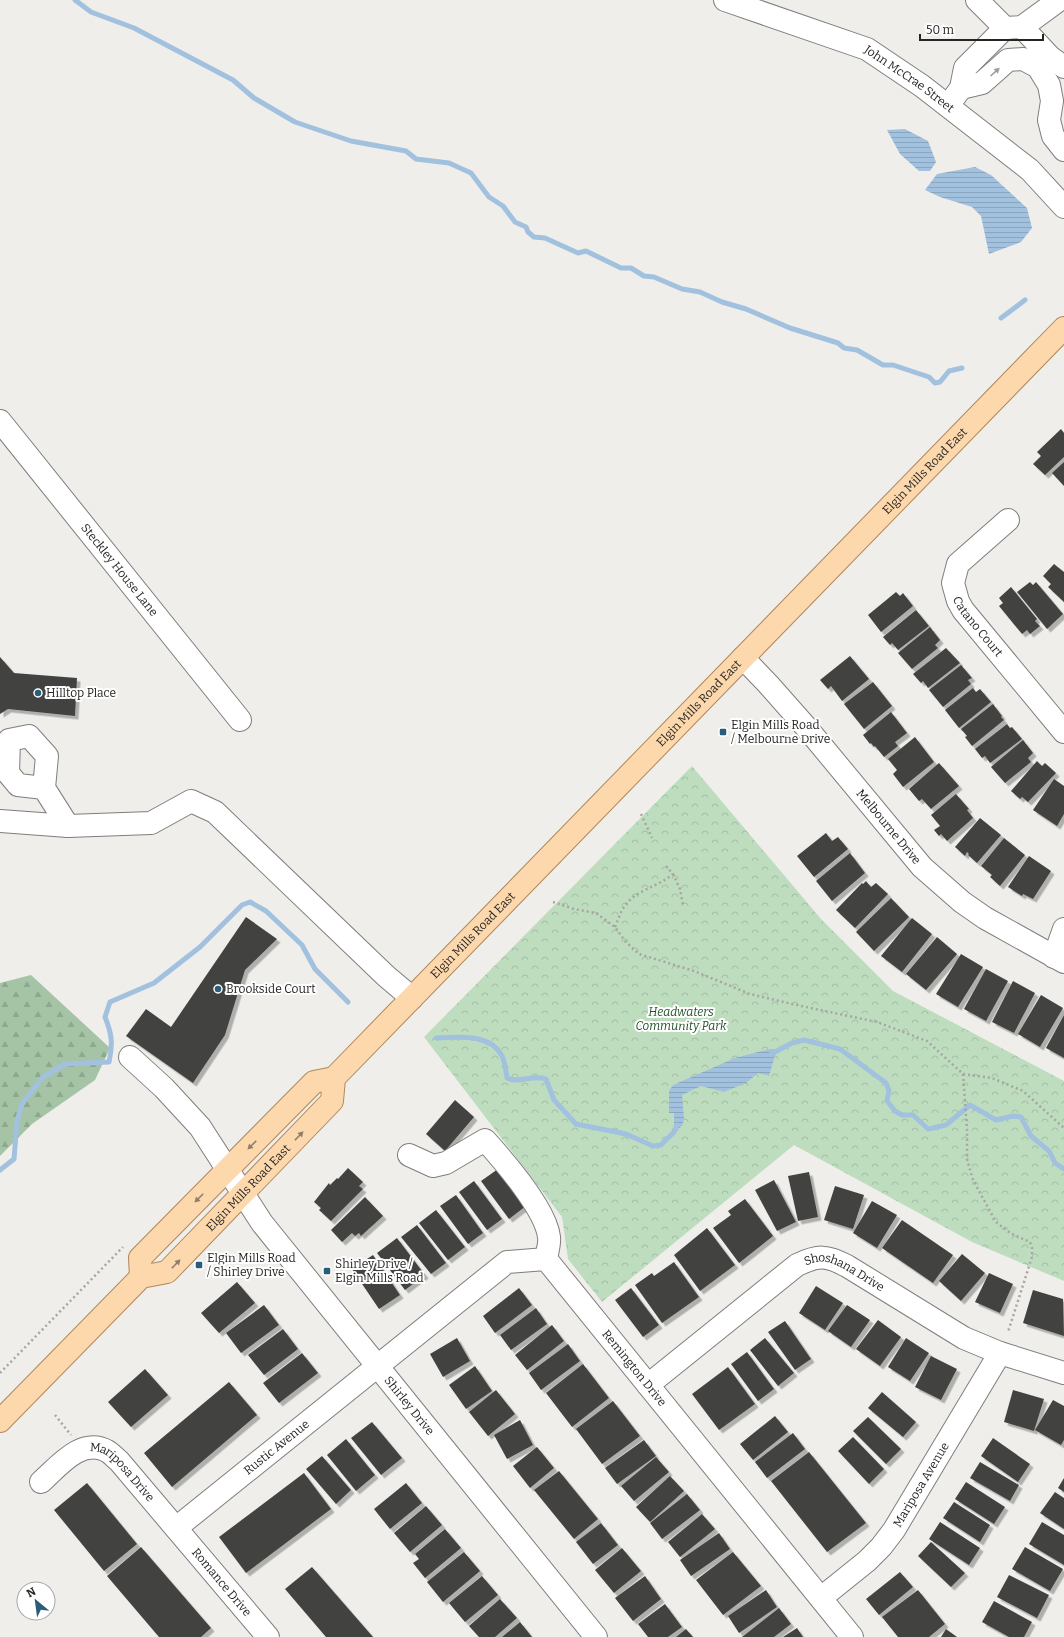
<svg xmlns="http://www.w3.org/2000/svg" width="1064" height="1637" viewBox="0 0 1064 1637" font-family="Bitter,serif">
  <style>
    .forest { fill: url(#forest-firs) }
    .park { fill: url(#park-crowns) }
    .water { fill: url(#water-rules) }
    .lines { fill: none; stroke-linecap: round; stroke-linejoin: round }
    .stream { stroke: #a1c1de; stroke-width: 5 }
    .building { fill: #434340; filter: url(#shadow) }
    .minor-casing { stroke: #7f7e7c; stroke-width: 24 }
    .major-casing { stroke: #b0885a; stroke-width: 24 }
    .path { stroke: #a5a5a2; stroke-width: 2.5; stroke-dasharray: 2 3; stroke-linecap: butt }
    .minor { stroke: #fff; stroke-width: 22 }
    .major { stroke: #fdd8ad; stroke-width: 22 }
    .oneway { fill: #9d9d9c }
    .oneway2 { fill: #917e68 }
    .poi-dot { fill: #2a5d7a; stroke: #fff; stroke-width: 1.5 }
    .labels { text-anchor: middle; dominant-baseline: central; stroke-width: 4; stroke-linejoin: round; paint-order: stroke }
    .street-label { font-size: 12px; fill: #252524; stroke: #fff }
    .poi-label { font-size: 12px; fill: #252524; stroke: #fff; text-anchor: start }
    .park-label { font-size: 12px; font-style: italic; fill: #235028; stroke: #fff }
  </style>
  <defs>
    <pattern id="forest-firs" width="22" height="20" patternUnits="userSpaceOnUse"><rect width="22" height="20" fill="#a5c4a6"/><path d="M5 1l3.5 6h-7zM16 11l3.5 6h-7z" fill="#8ea88f"/></pattern>
    <pattern id="park-crowns" width="20" height="18" patternUnits="userSpaceOnUse"><rect width="20" height="18" fill="#beddbf"/><path d="M2 6a3 3 0 1 1 6 0M12 15a3 3 0 1 1 6 0" fill="none" stroke="#a3bea4"/></pattern>
    <pattern id="water-rules" width="6" height="5" patternUnits="userSpaceOnUse"><rect width="6" height="5" fill="#a1c1de"/><path d="M0 2.5h6" fill="none" stroke="#8aa6be"/></pattern>
    <filter id="shadow"><feDropShadow dx="3.5" dy="3.5" stdDeviation="0" flood-color="#0004"/></filter>
  </defs>
  <rect width="100%" height="100%" fill="#efeeeb"/>
  <!-- forest -->
  <path class="forest" d="M31,975L110,1048L95,1080L32,1124L0,1156V983Z"/>
  <!-- park -->
  <path class="park" d="M692,766L821,919L893,991L1064,1081V1281L972,1242L794,1145L602,1302L568,1259L562,1217L424,1037Z"/>
  <!-- water -->
  <path class="water" d="M905,129L928,141L936,162L930,171H919L900,154L887,130Z
    M975,167L991,175L1027,208L1032,228L1021,242L989,254L981,216L972,207L940,197L925,190L937,174Z
    M770,1049H775L776,1052L769,1076L758,1073L746,1083L724,1092L701,1086L682,1095L684,1119L682,1126L674,1132V1113H669V1091L673,1085L735,1058Z"/>
  <g class="lines">
    <!-- stream -->
    <path class="stream" d="M75,0L91,12L134,28L233,80L254,98L295,122L351,141L406,151L416,159L449,163L471,173L489,197L503,206L515,222L526,227L528,232L534,237L545,238L578,253L586,251L621,268H631L644,276L654,277L682,289L700,292L722,302L746,309L790,328L838,343L844,348L857,350L883,365H893L929,377L935,383L940,382L949,371L962,368
      M1001,318L1025,300
      M436,1038C458,1037 490,1033 502,1056C505,1062 506,1071 507,1078C519,1084 533,1074 546,1079L554,1100L576,1124L626,1134L653,1146L661,1145L674,1132L677,1125
      M771,1054L792,1043L804,1040L840,1049L886,1083L889,1091L887,1101L895,1111L902,1115H913L928,1129L946,1125L970,1105L996,1120L1013,1116L1021,1117L1031,1136L1049,1151L1055,1163L1064,1169
      M0,1170L14,1159L17,1121L22,1104L42,1078L65,1064L109,1062C113,1044 112,1034 105,1017L110,1002L154,983L200,947L242,905L250,902L266,911L302,945L315,969L348,1002"/>
  </g>
  <!-- building -->
  <path class="building" d="M1061,429L1064,433V457L1045,475L1033,464L1041,456L1037,452Z
    M1064,462V486L1052,473Z
    M1054,564L1064,572V602L1048,587L1051,584L1043,576Z
    M1030,582L1033,585L1036,582L1063,614L1047,629L1017,592Z
    M1011,587L1037,619L1035,621L1040,626L1030,634L1027,630L1022,634L999,606L1003,603L999,598Z
    M896,592L900,596L903,593L913,606L881,632L868,615Z
    M916,610L929,626L898,650L892,643L890,645L883,637Z
    M930,627L940,640L935,645L938,648L912,669L898,653Z
    M946,648L960,663L928,688L923,681L921,683L913,674Z
    M850,656L869,679L842,701L831,686L828,689L820,680Z
    M0,657L14,673L77,678L75,716L8,709L0,714Z
    M961,665L972,678L968,680L971,684L943,707L929,690Z
    M873,682L892,706L864,729L844,704Z
    M973,688L976,692L980,689L991,702L959,728L945,710Z
    M993,704L1002,716L1001,717L1004,720L972,746L965,737L967,736L961,729Z
    M891,712L907,733L895,742L898,746L884,757L875,746L874,747L871,743L870,744L863,735Z
    M1007,724L1010,728L1012,727L1022,739L990,763L985,756L982,758L975,749Z
    M915,737L934,762L903,787L893,774L897,770L888,759Z
    M1023,740L1033,753L1028,758L1031,762L1005,783L991,767Z
    M1037,761L1042,766L1045,763L1056,773L1028,802L1022,797L1020,799L1011,791Z
    M939,763L959,786L931,809L922,799L919,801L909,789Z
    M1054,779L1064,786V814L1057,826L1033,810Z
    M956,794L969,809L967,810L973,818L947,841L941,834L939,836L934,830L940,826L931,815Z
    M980,818L1001,835L977,863L968,855L969,854L967,852L965,856L955,847Z
    M826,833L832,841L838,837L848,849L814,877L797,856Z
    M1004,838L1025,855L1000,886L990,877L992,875L981,866Z
    M850,853L865,873L832,901L816,881Z
    M1029,856L1051,871L1033,899L1023,894L1022,896L1008,887Z
    M866,881L871,887L876,883L888,894L855,928L836,910L862,883L863,884Z
    M891,898L909,917L874,951L856,932Z
    M246,917L277,939L245,970L225,1035L193,1083L126,1036L146,1009L171,1027Z
    M912,918L932,934L902,972L881,956Z
    M937,937L957,954L926,990L906,974Z
    M961,954L983,967L958,1007L936,994Z
    M986,969L1008,981L986,1021L964,1009Z
    M1013,981L1035,993L1014,1033L992,1022Z
    M1041,995L1063,1008L1040,1047L1018,1034Z
    M1064,1015V1058L1046,1048Z
    M455,1100L474,1117L445,1151L426,1134Z
    M348,1168L363,1182L359,1186L363,1189L331,1221L319,1210L321,1208L314,1202L329,1183L330,1185L337,1178L338,1179Z
    M498,1169L526,1206L509,1219L481,1181Z
    M809,1172L818,1217L798,1221L788,1176Z
    M774,1180L796,1222L777,1231L755,1190Z
    M474,1181L502,1219L487,1230L459,1192Z
    M835,1186L864,1195L853,1229L824,1220Z
    M456,1195L483,1233L468,1244L440,1206Z
    M365,1197L383,1216L361,1236L359,1233L355,1236L352,1233L342,1242L331,1230Z
    M745,1199L773,1236L739,1263L713,1228L731,1215L728,1211Z
    M872,1201L897,1215L877,1248L853,1233Z
    M436,1210L465,1247L448,1260L419,1223Z
    M902,1220L953,1255L933,1283L882,1248Z
    M417,1225L446,1263L431,1274L401,1237Z
    M707,1228L735,1265L700,1291L674,1255Z
    M397,1238L425,1275L405,1290L377,1253Z
    M962,1254L985,1273L961,1301L939,1281Z
    M373,1255L400,1295L379,1309L352,1269Z
    M674,1262L699,1297L662,1323L635,1285L652,1273L654,1276Z
    M989,1273L1013,1284L1000,1313L975,1302Z
    M237,1282L255,1303L219,1333L201,1313Z
    M816,1286L843,1303L825,1330L799,1313Z
    M519,1288L532,1305L495,1333L483,1316Z
    M631,1288L659,1325L643,1337L615,1300Z
    M1033,1290L1063,1299L1064,1336L1023,1323Z
    M264,1305L279,1325L241,1353L226,1333Z
    M847,1305L870,1320L851,1347L828,1331Z
    M536,1308L547,1324L511,1350L500,1335Z
    M878,1320L901,1337L880,1366L856,1349Z
    M785,1321L811,1359L795,1370L768,1332Z
    M552,1325L564,1341L527,1370L515,1355Z
    M283,1329L298,1349L264,1375L248,1355Z
    M457,1338L470,1361L443,1377L430,1354Z
    M765,1338L794,1373L778,1386L750,1350Z
    M906,1338L929,1353L910,1381L888,1367Z
    M568,1344L580,1361L541,1390L529,1373Z
    M747,1352L774,1389L758,1401L731,1364Z
    M302,1353L318,1373L279,1403L263,1383Z
    M931,1356L957,1369L941,1400L915,1387Z
    M583,1364L609,1398L572,1427L546,1393Z
    M475,1366L492,1391L466,1409L449,1385Z
    M728,1367L755,1404L719,1430L692,1394Z
    M145,1369L168,1395L131,1427L108,1402Z
    M229,1382L257,1415L172,1487L144,1453Z
    M496,1390L515,1414L488,1436L469,1412Z
    M1013,1390L1044,1399L1034,1431L1004,1422Z
    M882,1392L916,1422L903,1437L868,1408Z
    M1053,1400L1064,1406V1440L1061,1445L1035,1430Z
    M613,1401L640,1436L602,1464L576,1429Z
    M775,1416L788,1432L753,1460L740,1444Z
    M868,1417L901,1449L886,1464L853,1431Z
    M520,1420L533,1445L507,1459L494,1435Z
    M372,1422L402,1458L381,1475L351,1438Z
    M793,1433L805,1449L767,1478L755,1462Z
    M853,1437L884,1469L869,1484L838,1451Z
    M993,1438L1030,1464L1018,1482L981,1456Z
    M346,1439L375,1475L356,1491L327,1455Z
    M644,1440L656,1456L617,1484L605,1468Z
    M537,1447L554,1468L530,1488L513,1466Z
    M809,1452L866,1523L827,1552L771,1481Z
    M322,1456L351,1490L336,1504L306,1469Z
    M656,1457L669,1472L634,1501L621,1486Z
    M980,1462L1019,1485L1010,1501L970,1478Z
    M559,1471L598,1519L574,1539L534,1490Z
    M304,1473L331,1509L246,1573L219,1537Z
    M670,1476L684,1491L650,1522L636,1507Z
    M1064,1478V1492L1058,1488Z
    M966,1482L1005,1507L994,1524L955,1499Z
    M87,1483L137,1544L104,1571L54,1510Z
    M406,1483L422,1503L390,1529L374,1509Z
    M1055,1492L1064,1498V1529L1040,1513Z
    M687,1494L700,1510L662,1539L650,1523Z
    M954,1502L990,1525L980,1542L943,1518Z
    M426,1506L442,1525L410,1552L394,1533Z
    M702,1514L715,1529L680,1557L668,1542Z
    M940,1522L980,1548L969,1565L929,1539Z
    M1042,1522L1064,1535V1565L1029,1544Z
    M601,1523L618,1545L593,1564L576,1542Z
    M445,1529L461,1548L425,1578L413,1563L419,1559L415,1554Z
    M719,1533L730,1549L691,1576L680,1560Z
    M931,1542L965,1573L951,1587L918,1556Z
    M141,1547L211,1628L201,1637H159L107,1576Z
    M1025,1547L1063,1569L1050,1591L1012,1569Z
    M622,1548L641,1571L614,1593L595,1570Z
    M464,1552L480,1571L443,1602L427,1582Z
    M733,1552L761,1586L723,1615L696,1580Z
    M312,1567L373,1637H326L285,1589Z
    M900,1572L913,1587L879,1615L866,1599Z
    M1009,1575L1049,1595L1037,1618L997,1597Z
    M482,1576L498,1595L465,1622L449,1603Z
    M645,1576L661,1599L633,1621L615,1598Z
    M766,1590L777,1607L739,1633L728,1616Z
    M918,1590L945,1624L929,1637H898L882,1617Z
    M500,1599L517,1618L495,1637H479L469,1626Z
    M994,1601L1032,1622L1024,1637H1009L982,1622Z
    M665,1604L682,1627L668,1637H648L638,1624Z
    M779,1608L791,1624L774,1637H742Z
    M520,1622L532,1637H502Z
    M797,1628L803,1637H783Z
    M686,1629L693,1637H676Z
    M946,1629L957,1637H941Z"/>
  <g class="lines">
    <!-- minor casing -->
    <g class="minor-casing">
      <g id="minor">
        <path id="s1" d="M725,0L867,49L922,86L1030,170L1064,207"/>
        <path d="M977,0L1005,28L1022,27L1059,0"/>
        <path d="M1022,27L1050,57L1064,67"/>
        <path d="M961,88L982,83L1008,60L1023,59L1038,67L1049,85L1052,101L1049,120L1053,136L1064,150"/>
        <path d="M953,99L961,88L965,68L1005,28"/>
        <path id="s2" d="M0,421L240,720"/>
        <path id="s3" d="M1008,520L958,564L953,583L958,601L963,610L1064,732"/>
        <path id="s4" d="M743,658L768,684L806,727L922,867L962,902L985,918L1064,962"/>
        <path d="M44,788L18,785L8,773L9,740L29,736L47,756L44,788L68,826"/>
        <path d="M0,821L68,826L151,823L191,801L215,812L386,976L412,998"/>
        <path d="M1054,957L1064,929"/>
        <path id="s5" d="M130,1057L164,1088L200,1127L262,1223L596,1637"/>
        <path d="M409,1155L433,1166L446,1163L485,1140C504,1161 546,1210 549,1237C550,1244 547,1252 546,1259"/>
        <path id="s6" d="M648,1385L797,1265C818,1255 827,1255 847,1266L964,1338L1000,1353L1064,1373"/>
        <path id="s7" d="M41,1482C58,1467 81,1437 107,1451C111,1453 115,1458 119,1461L268,1637"/>
        <path id="s8" d="M176,1528L507,1262L546,1259L852,1637"/>
        <path id="s9" d="M821,1598L867,1561L881,1547L894,1530L1000,1353"/>
      </g>
    </g>
    <!-- major casing -->
    <g class="major-casing">
      <g id="major">
        <path id="s10" d="M141,1277L140,1258L314,1082L334,1078L1064,328"/>
        <path id="s11" d="M0,1421L141,1277L167,1272L332,1101L334,1078"/>
      </g>
    </g>
    <!-- path -->
    <path class="path" d="M641,814L652,838
      M673,874L680,889L683,905
      M553,902L574,909L596,913L615,927L625,941L639,954L694,971L750,994L792,1004L877,1022L927,1041L963,1074L992,1078L1023,1091L1064,1128
      M615,927C618,920 620,913 624,907C635,890 658,887 673,874L665,865
      M963,1074L967,1129V1159L973,1180L996,1222L1010,1233L1030,1242L1032,1248V1257L1008,1332
      M0,1373L123,1247
      M55,1415L71,1435"/>
    <!-- minor -->
    <use href="#minor" class="minor"/>
    <!-- major -->
    <use href="#major" class="major"/>
  </g>
  <!-- one-way arrows -->
  <defs><path id="oneway-solid" d="M-6-.8H1V-3.2L6.5 0L1 3.2V.8H-6Z"/></defs>
  <use class="oneway" href="#oneway-solid" transform="translate(995 72) rotate(-42)"/>
  <g class="oneway2">
    <use href="#oneway-solid" transform="translate(299 1136) rotate(-46)"/>
    <use href="#oneway-solid" transform="translate(252 1145) rotate(135)"/>
    <use href="#oneway-solid" transform="translate(199 1198) rotate(135)"/>
    <use href="#oneway-solid" transform="translate(176 1264) rotate(-46)"/>
  </g>
  <!-- markers -->
  <g class="poi-dot">
    <circle cx="38" cy="693" r="4"/>
    <rect x="719" y="728" width="8" height="8" rx="2"/>
    <circle cx="218" cy="989" r="4"/>
    <rect x="195" y="1261" width="8" height="8" rx="2"/>
    <rect x="323" y="1267" width="8" height="8" rx="2"/>
  </g>
  <g class="labels">
    <!-- street labels -->
    <g class="street-label">
      <text stroke="none"><textPath href="#s1" startOffset="202">John McCrae Street</textPath></text>
      <text stroke="none"><textPath href="#s10" startOffset="1134">Elgin Mills Road East</textPath></text>
      <text stroke="none"><textPath href="#s2" startOffset="191">Steckley House Lane</textPath></text>
      <text stroke="none"><textPath href="#s3" startOffset="137">Catano Court</textPath></text>
      <text stroke="none"><textPath href="#s10" startOffset="810">Elgin Mills Road East</textPath></text>
      <text stroke="none"><textPath href="#s4" startOffset="223">Melbourne Drive</textPath></text>
      <text stroke="none"><textPath href="#s10" startOffset="486">Elgin Mills Road East</textPath></text>
      <text stroke="none"><textPath href="#s11" startOffset="345">Elgin Mills Road East</textPath></text>
      <text stroke="none"><textPath href="#s6" startOffset="243">Shoshana Drive</textPath></text>
      <text stroke="none"><textPath href="#s8" startOffset="604">Remington Drive</textPath></text>
      <text stroke="none"><textPath href="#s5" startOffset="448">Shirley Drive</textPath></text>
      <text stroke="none"><textPath href="#s8" startOffset="129">Rustic Avenue</textPath></text>
      <text stroke="none"><textPath href="#s7" startOffset="103">Mariposa Drive</textPath></text>
      <text stroke="none"><textPath href="#s9" startOffset="153">Mariposa Avenue</textPath></text>
      <text stroke="none"><textPath href="#s7" startOffset="253">Romance Drive</textPath></text>
    </g>
    <!-- poi labels -->
    <g class="poi-label">
      <text x="46" y="693">Hilltop Place</text>
      <text x="731" y="725">Elgin Mills Road<tspan x="731" dy="14">/ Melbourne Drive</tspan></text>
      <text x="226" y="989">Brookside Court</text>
      <text x="207" y="1258">Elgin Mills Road<tspan x="207" dy="14">/ Shirley Drive</tspan></text>
      <text x="335" y="1264">Shirley Drive /<tspan x="335" dy="14">Elgin Mills Road</tspan></text>
    </g>
    <!-- park labels -->
    <g class="park-label">
      <text x="681" y="1012">Headwaters<tspan x="681" dy="14">Community Park</tspan></text>
    </g>
  </g>
  <!-- north arrow -->
  <g transform="translate(36 1601) rotate(331)"><circle r="19" fill="#ffffff" stroke="#a8a8a7"/>
  <path d="M0-3L7 15L0 10L-7 15Z" fill="#2a5d7a"/>
  <text y="-6" font-size="11" font-weight="bold" text-anchor="middle" fill="#252524">N</text>
  </g>
  <!-- scale -->
  <path d="M920 34v6h123v-6" fill="none" stroke="#252524" stroke-width="2"/>
  <text x="926" y="34" font-size="12" fill="#252524" stroke="#ffffff" stroke-width="3" paint-order="stroke">50 m</text>
</svg>
